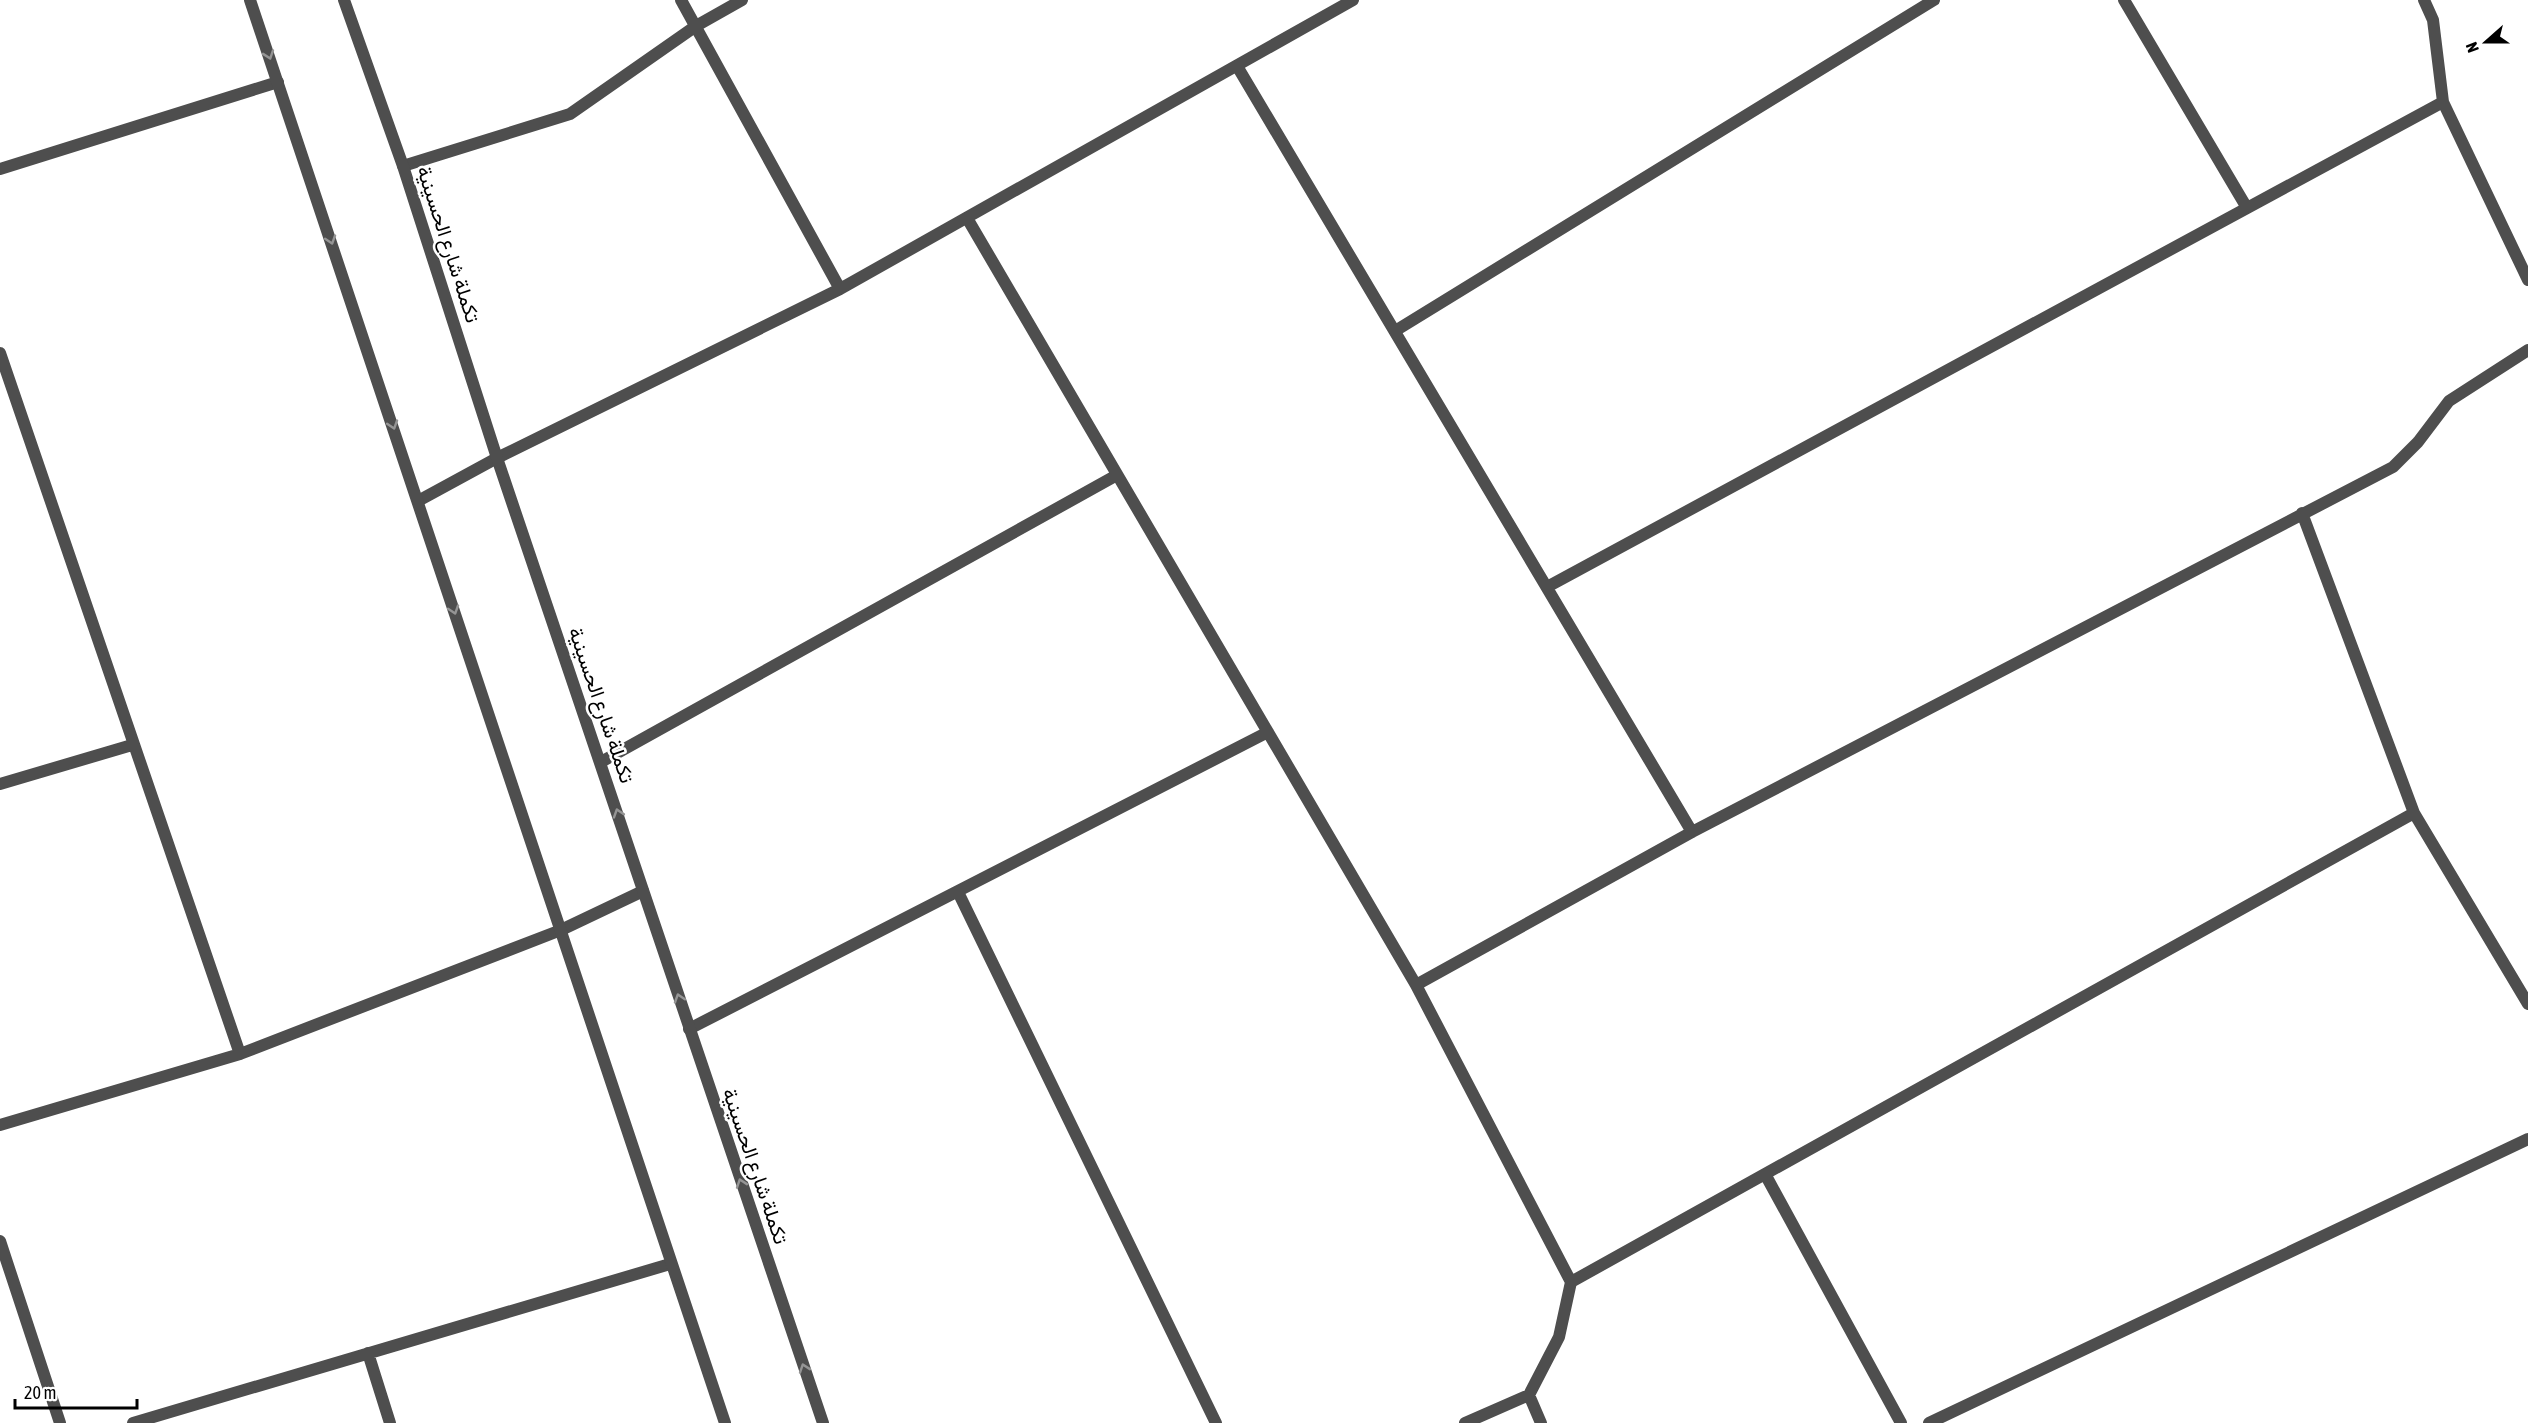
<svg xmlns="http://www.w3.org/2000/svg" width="2528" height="1423" viewBox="0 0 2528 1423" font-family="'Asap Condensed',Vazirmatn,sans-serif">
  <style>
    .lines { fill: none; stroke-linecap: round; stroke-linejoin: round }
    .minor { stroke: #4e4e4e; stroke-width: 12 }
    .tertiary { stroke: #4e4e4e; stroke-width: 12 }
    .oneway { stroke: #959595 }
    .labels { text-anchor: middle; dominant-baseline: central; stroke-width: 5; stroke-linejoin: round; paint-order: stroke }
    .street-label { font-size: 20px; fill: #000; stroke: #fff }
  </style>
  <rect width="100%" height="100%" fill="#fff"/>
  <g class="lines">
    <!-- minor -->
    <path class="minor" d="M681,0L840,289
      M2124,0L2247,208
      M2424,0L2433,20L2443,102L2528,280
      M1237,66L1692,832
      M403,166L570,114L696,26L742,0
      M0,169L278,82
      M967,218L1416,985L1571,1282
      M1395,331L1934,0
      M0,353L240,1054
      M418,501L497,458L840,289L1353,0
      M2302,513L2414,813L2528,1004
      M1547,587L2443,102
      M601,762L1117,475
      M0,784L132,745
      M958,892L1216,1423
      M1416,985L1692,832L2393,467L2418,442L2449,401L2528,350
      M689,1029L1268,732
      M0,1125L240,1054L561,930L643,891
      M1765,1174L1901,1423
      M0,1241L60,1423
      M368,1353L390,1423
      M1529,1395L1541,1423
      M133,1423L670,1264
      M1465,1423L1529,1395L1559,1337L1571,1282L2414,813
      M1929,1423L2528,1139"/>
    <!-- tertiary -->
    <path class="tertiary" d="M250,0L725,1423
      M344,0L403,166L497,458L823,1423"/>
  </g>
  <!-- one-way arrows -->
  <defs><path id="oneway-chevron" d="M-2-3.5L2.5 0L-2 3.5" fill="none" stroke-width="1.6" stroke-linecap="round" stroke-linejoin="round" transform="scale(1.5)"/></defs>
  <g class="oneway">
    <use href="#oneway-chevron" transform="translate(269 55) rotate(71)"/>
    <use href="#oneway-chevron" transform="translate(331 240) rotate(72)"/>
    <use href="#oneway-chevron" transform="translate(393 425) rotate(72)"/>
    <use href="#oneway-chevron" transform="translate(454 610) rotate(72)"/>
    <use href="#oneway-chevron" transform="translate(618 813) rotate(-108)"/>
    <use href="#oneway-chevron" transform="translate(679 998) rotate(-108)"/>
    <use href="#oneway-chevron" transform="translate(741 1183) rotate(-109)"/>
    <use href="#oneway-chevron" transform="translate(804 1368) rotate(-109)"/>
  </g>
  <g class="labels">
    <!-- street labels -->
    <g class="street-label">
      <text transform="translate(449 244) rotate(72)">تكملة شارع الحسينية</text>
      <text transform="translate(602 705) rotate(71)">تكملة شارع الحسينية</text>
      <text transform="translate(756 1166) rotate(71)">تكملة شارع الحسينية</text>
    </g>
  </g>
  <!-- north arrow -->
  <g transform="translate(2486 42) rotate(249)" stroke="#ffffff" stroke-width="4.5" paint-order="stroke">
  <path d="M0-4.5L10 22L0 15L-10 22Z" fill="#000000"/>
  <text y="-9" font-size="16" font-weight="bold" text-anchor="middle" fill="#000000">N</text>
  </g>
  <!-- scale -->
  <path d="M15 1399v9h122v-9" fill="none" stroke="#000000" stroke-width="3"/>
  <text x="24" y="1399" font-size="18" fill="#000000" stroke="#ffffff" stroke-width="4.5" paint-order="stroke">20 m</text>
</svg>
